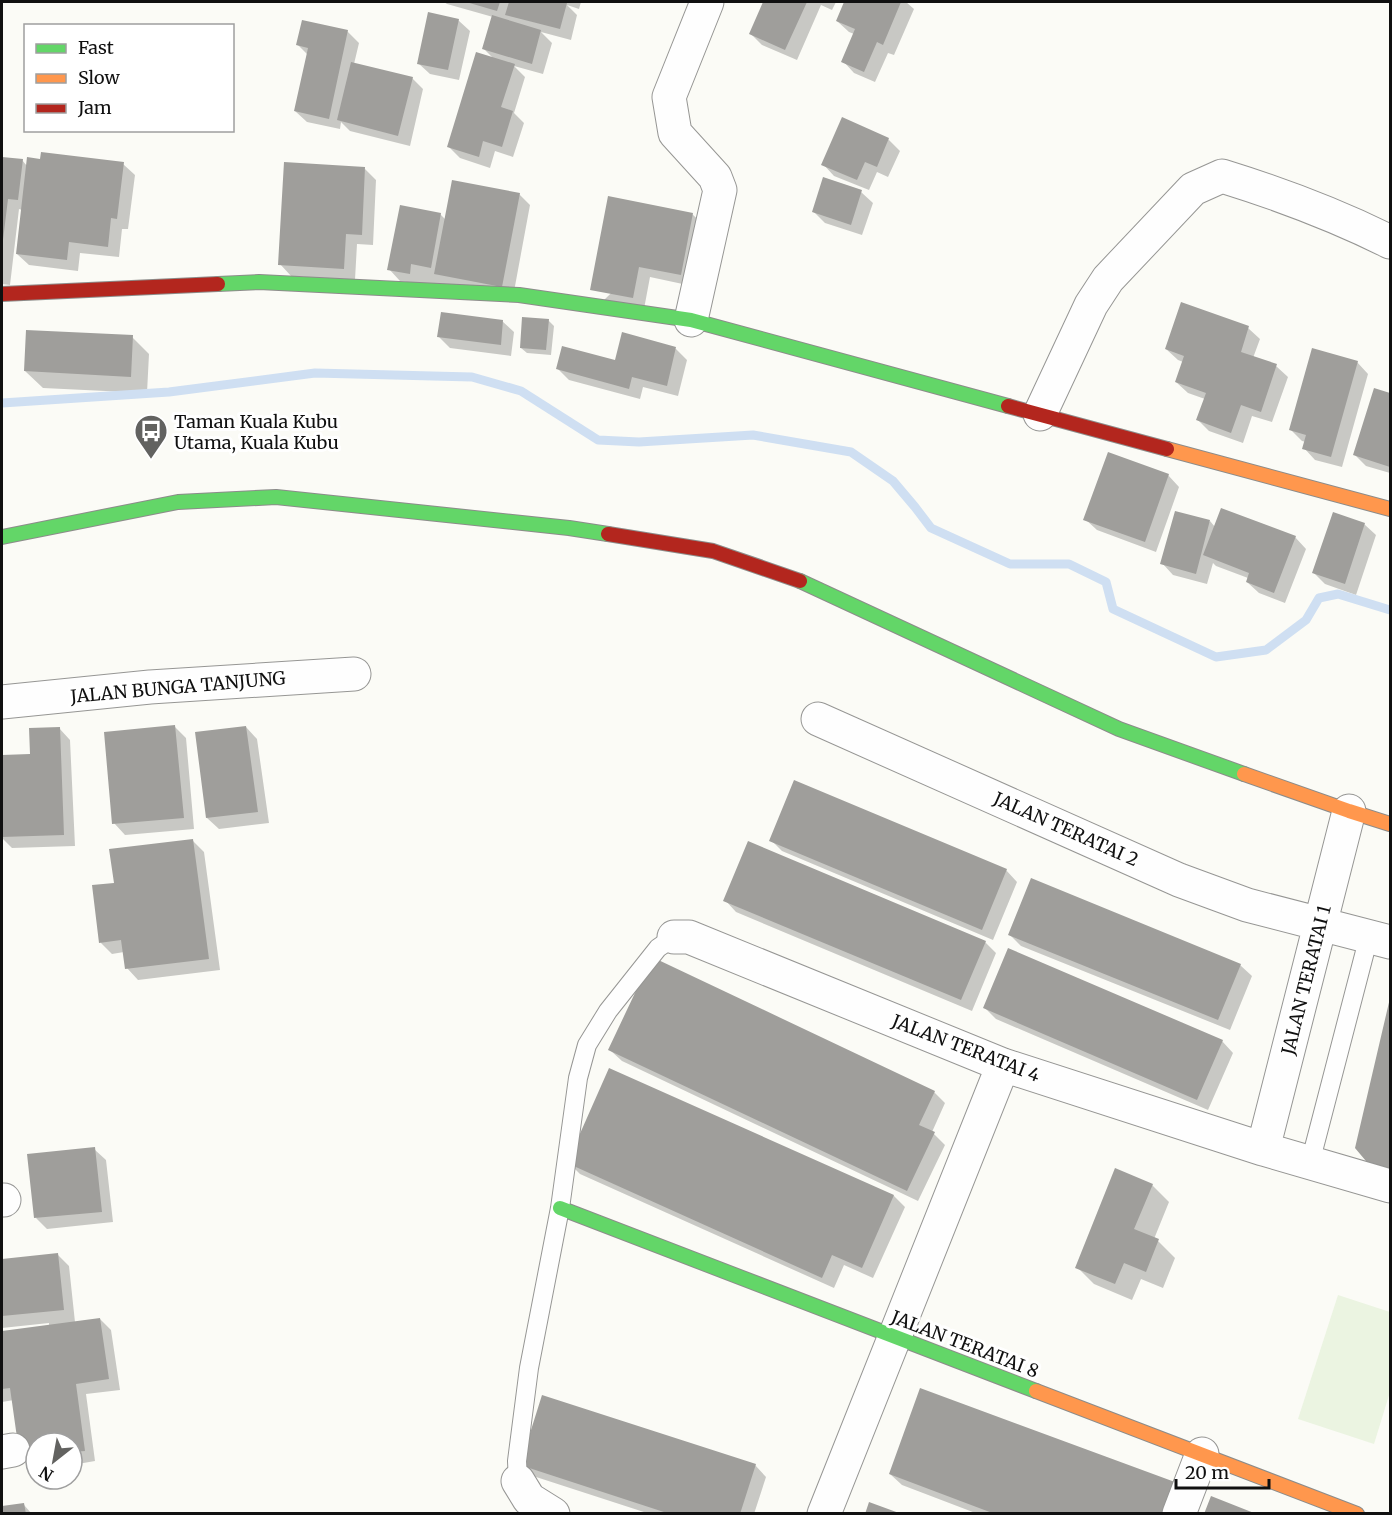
<svg xmlns="http://www.w3.org/2000/svg" width="1392" height="1515" viewBox="0 0 1392 1515" font-family="Merriweather,serif">
  <style>
    .pitch { fill: #ebf4e1 }
    .shadow { fill: #0003 }
    .lines { fill: none; stroke-linecap: round; stroke-linejoin: round }
    .stream { stroke: #cfdff2; stroke-width: 9 }
    .building { fill: #9f9e9b }
    .lane-casing { stroke: #969694; stroke-width: 20 }
    .street-casing { stroke: #969694; stroke-width: 35 }
    .fast-casing { stroke: #8c8c8a; stroke-width: 16 }
    .slow-casing { stroke: #8c8c8a; stroke-width: 16 }
    .jam-casing { stroke: #8c8c8a; stroke-width: 16 }
    .lane { stroke: #fefefe; stroke-width: 18 }
    .street { stroke: #fefefe; stroke-width: 33 }
    .fast { stroke: #63d668; stroke-width: 14 }
    .slow { stroke: #ff974d; stroke-width: 14 }
    .jam { stroke: #b3261e; stroke-width: 14 }
    .labels { text-anchor: middle; dominant-baseline: central; stroke-width: 6; stroke-linejoin: round; paint-order: stroke }
    .poi-label { font-size: 18px; fill: #101010; stroke: #fff; text-anchor: start }
    .street-label { font-size: 18px; fill: #101010; stroke: #fff }
  </style>
  <rect width="100%" height="100%" fill="#fbfbf6"/>
  <!-- pitch -->
  <path class="pitch" d="M1338,1295L1390,1312V1392L1374,1444L1298,1419Z"/>
  <!-- shadow -->
  <path class="shadow" d="M444,2H581L579,9L567,5L577,15L571,40L541,32L552,43L543,74L514,66L525,77L514,113L524,123L513,157L495,151L490,168L460,158L449,147L494,59L484,49L493,17L447,4Z
    M765,2H836L832,10L821,5L797,60L762,45L751,34Z
    M846,2H906L914,9L894,55L888,53L875,82L854,73L843,61L854,34L849,32L837,21Z
    M458,20L470,31L459,80L430,74L418,63Z
    M347,31L359,43L354,64L412,78L423,89L410,146L350,131L341,122L340,129L307,122L295,111L308,55L298,45Z
    M888,139L900,151L888,177L877,172L869,190L834,176L823,164Z
    M2,158L22,160L27,166L123,164L135,175L128,229H122L119,257L80,253L78,271L29,265L17,254L22,210L19,209L10,285L2,284Z
    M365,169L376,180L373,245L357,244L355,280L291,276L280,264Z
    M861,192L873,203L862,235L825,223L814,212Z
    M519,194L530,205L513,297L400,281L389,269L440,214L446,220Z
    M692,214L704,225L692,286L650,277L644,309L603,301Z
    M548,320L554,326L551,355L527,353L521,348Z
    M502,321L514,332L511,356L450,348L439,337Z
    M1248,328L1260,339L1253,358L1276,366L1288,377L1272,422L1252,416L1243,443L1209,431L1198,420L1205,399L1188,393L1176,382L1183,362L1178,360L1166,349Z
    M623,334L676,349L687,360L678,396L643,387L640,399L569,380L558,369L616,362Z
    M132,337L149,354L147,393L43,388L25,371Z
    M1357,362L1368,374L1342,467L1315,460L1304,448L1306,442L1302,441L1291,430Z
    M1375,390L1390,395V473L1366,466L1355,455Z
    M1168,475L1179,487L1156,552L1097,530L1085,519Z
    M1210,521L1215,527L1295,537L1306,549L1285,603L1259,593L1247,582L1248,578L1216,566L1213,563L1207,584L1173,575L1162,563Z
    M1364,524L1376,535L1356,595L1325,584L1314,573Z
    M175,727L186,738L194,829L125,835L114,823Z
    M246,727L257,739L269,823L219,829L207,818Z
    M59,728L70,740L75,846L12,848L2,838V757L32,756Z
    M771,840L1006,870L1017,882L993,940L782,851Z
    M193,841L204,852L220,970L138,980L127,968L124,952L112,954L101,943L115,884Z
    M725,900L985,942L996,953L972,1011L736,912Z
    M1010,935L1240,965L1252,976L1230,1030L1021,946Z
    M1390,1001V1184L1356,1148Z
    M985,1008L1222,1041L1233,1053L1208,1110L996,1019Z
    M610,1050L934,1092L945,1103L932,1132L945,1145L918,1201L622,1061Z
    M94,1149L106,1160L113,1222L47,1229L36,1218Z
    M569,1163L894,1196L905,1207L873,1278L844,1265L834,1288L580,1174Z
    M1152,1185L1169,1202L1154,1239L1158,1241L1175,1258L1163,1288L1141,1279L1132,1300L1094,1284L1077,1267Z
    M58,1255L69,1266L75,1322L100,1319L111,1330L120,1390L86,1394L95,1461L72,1465V1443H36V1470H33L22,1459L14,1400L2,1402V1332L49,1326V1323L2,1328V1260Z
    M522,1465H755L766,1477L754,1514H650L533,1476Z
    M890,1474L1187,1514H978L902,1485Z
    M24,1505L32,1514H2V1508Z"/>
  <g class="lines">
    <!-- stream -->
    <path class="stream" d="M2,403L169,392L315,373L472,377L521,391L598,440L639,442L753,435L851,452L893,481L915,507L931,528L1010,564H1069L1106,582L1113,609L1216,657L1266,650L1306,620L1319,598L1338,594L1390,610"/>
  </g>
  <!-- building -->
  <path class="building" d="M466,2H500L497,11Z
    M509,2L567,3L560,29L505,15Z
    M763,2H807L785,50L749,34Z
    M844,2H901L883,45L877,42L864,72L841,62L855,29L836,21Z
    M428,12L459,19L448,70L417,64Z
    M492,15L541,30L532,64L482,49Z
    M302,20L348,30L329,119L294,111L308,48L296,45Z
    M476,52L515,64L501,107L513,111L502,147L483,141L479,157L447,147Z
    M351,62L413,77L398,136L337,120Z
    M842,117L889,138L877,167L865,162L857,180L821,165Z
    M41,152L124,162L117,219L111,218L108,247L69,242L67,260L16,254L27,157L40,159Z
    M2,157L23,159L18,200L8,199L3,240H2Z
    M284,162L365,167L362,235L346,234L344,269L278,265Z
    M823,177L862,190L851,225L812,212Z
    M452,180L520,193L502,287L434,274Z
    M608,196L693,213L681,275L639,267L633,298L590,290Z
    M400,205L441,213L431,268L411,264L410,274L387,270Z
    M1181,302L1249,326L1241,352L1277,364L1261,412L1241,405L1231,433L1196,420L1206,393L1175,382L1184,356L1165,349Z
    M441,312L503,320L501,345L437,337Z
    M522,317L549,319L546,350L520,348Z
    M26,330L133,335L131,377L24,371Z
    M622,332L676,347L667,386L632,377L629,389L556,369L562,346L615,360Z
    M1312,348L1358,361L1331,457L1302,449L1306,435L1289,430Z
    M1374,388L1390,393V467L1353,455Z
    M1108,452L1169,474L1145,542L1083,520Z
    M1221,508L1296,536L1274,593L1246,582L1249,573L1203,555Z
    M1175,511L1210,520L1196,574L1160,564Z
    M1333,512L1365,523L1345,584L1312,573Z
    M175,725L184,818L112,824L104,732Z
    M246,726L258,812L206,818L195,732Z
    M60,727L64,835L2,837V755L30,754L29,728Z
    M794,780L1007,869L982,930L769,841Z
    M193,839L209,959L125,969L121,940L99,943L92,885L114,883L109,849Z
    M748,841L986,941L961,1000L723,901Z
    M1031,878L1241,964L1218,1020L1008,935Z
    M1008,948L1223,1040L1197,1100L983,1008Z
    M652,957L935,1091L919,1125L935,1132L907,1191L608,1050Z
    M1390,998V1172L1371,1167L1355,1148Z
    M609,1068L894,1195L862,1268L832,1255L822,1278L567,1163Z
    M95,1147L102,1212L34,1218L27,1154Z
    M1115,1168L1153,1184L1134,1229L1159,1239L1146,1272L1124,1263L1115,1284L1075,1268Z
    M58,1253L64,1310L2,1316V1259Z
    M100,1318L109,1379L76,1384L85,1451L72,1452V1443H36V1457L20,1459L10,1388L2,1389V1331Z
    M920,1388L1183,1485L1172,1514H995L889,1474Z
    M542,1395L756,1464L740,1514H670L520,1465Z
    M1211,1496L1254,1513V1514H1204Z
    M869,1502L899,1513V1514H865Z
    M24,1503L26,1514H2V1506Z"/>
  <g class="lines">
    <!-- lane casing -->
    <g class="lane-casing">
      <path id="lane" d="M1310,1163L1369,936
        M518,1481L517,1461L529,1368L560,1208L578,1078L587,1045L608,1011L658,948L674,937"/>
    </g>
    <!-- street casing -->
    <g class="street-casing">
      <path id="street" d="M691,320L720,190L715,177L675,133L669,97L707,2
        M1040,414L1091,305L1108,279L1193,189L1222,176C1280,194 1336,215 1390,242
        M2,702L150,687L354,674
        M818,719L1179,880L1247,905L1390,942
        M674,937H689L1003,1065L1263,1149L1390,1186
        M1263,1149L1349,811
        M2,1200H4
        M2,1452L13,1450
        M518,1481L529,1499L553,1514
        M824,1514L1003,1065
        M1179,1514L1202,1454"/>
    </g>
    <!-- fast casing -->
    <g class="fast-casing">
      <path id="fast" d="M218,284L259,282L519,295L691,320L1008,406
        M2,537L178,502L276,497L569,528L608,534
        M800,581L1119,729L1244,774
        M560,1208L1036,1391"/>
    </g>
    <!-- slow casing -->
    <g class="slow-casing">
      <path id="slow" d="M1167,449L1390,509
        M1244,774L1349,811L1390,824
        M1036,1391L1357,1514"/>
    </g>
    <!-- jam casing -->
    <g class="jam-casing">
      <path id="jam" d="M2,294L218,284
        M1008,406L1167,449
        M608,534L713,551L800,581"/>
    </g>
    <!-- lane -->
    <use href="#lane" class="lane"/>
    <!-- street -->
    <use href="#street" class="street"/>
    <!-- fast -->
    <use href="#fast" class="fast"/>
    <!-- slow -->
    <use href="#slow" class="slow"/>
    <!-- jam -->
    <use href="#jam" class="jam"/>
  </g>
  <!-- icons -->
  <defs>
    <g id="bus-pin" transform="scale(1.725)"><path d="M0 17L-7.5 6A9.5 9.5 0 1 1 7.5 6Z" fill="#626260" stroke="#fff"/><path d="M-5-6H5V4H4V6H2V4H-2V6H-4V4H-5ZM-3.5-4V0h7V-4ZM-3.5 1.2v1.5H-2V1.2ZM2 1.2v1.5H3.5V1.2Z" fill="#fff"/></g>
  </defs>
  <g fill-rule="evenodd">
    <use href="#bus-pin" x="151" y="431"/>
  </g>
  <g class="labels">
    <!-- poi labels -->
    <g class="poi-label">
      <text x="174" y="421">Taman Kuala Kubu<tspan x="174" dy="21">Utama, Kuala Kubu</tspan></text>
    </g>
    <!-- street labels -->
    <g class="street-label">
      <text transform="translate(178 687) rotate(-5)">JALAN BUNGA TANJUNG</text>
      <text transform="translate(1066 829) rotate(24)">JALAN TERATAI 2</text>
      <text transform="translate(1306 980) rotate(-76)">JALAN TERATAI 1</text>
      <text transform="translate(966 1048) rotate(21)">JALAN TERATAI 4</text>
      <text transform="translate(965 1344) rotate(21)">JALAN TERATAI 8</text>
    </g>
  </g>
  <!-- border -->
  <rect width="1392" height="1515" fill="none" stroke="#101010" stroke-width="6"/>
  <!-- legend -->
  <rect x="24" y="24" width="210" height="108" fill="#ffffff" stroke="#9f9f9f" stroke-width="1.5"/>
  <rect x="36" y="44" width="30" height="9" fill="#63d668" stroke="#9f9f9f" stroke-width="1.5"/>
  <text x="78" y="54" font-size="18" fill="#101010">Fast</text>
  <rect x="36" y="74" width="30" height="9" fill="#ff974d" stroke="#9f9f9f" stroke-width="1.5"/>
  <text x="78" y="84" font-size="18" fill="#101010">Slow</text>
  <rect x="36" y="104" width="30" height="9" fill="#b3261e" stroke="#9f9f9f" stroke-width="1.5"/>
  <text x="78" y="114" font-size="18" fill="#101010">Jam</text>
  <!-- north arrow -->
  <g transform="translate(54 1461) rotate(211)"><circle r="28" fill="#ffffff" stroke="#9f9f9f" stroke-width="1.5"/>
  <path d="M0-4.5L10 22L0 15L-10 22Z" fill="#626260"/>
  <text y="-9" font-size="16" font-weight="bold" text-anchor="middle" fill="#101010">N</text>
  </g>
  <!-- scale -->
  <path d="M1176 1479v9h93v-9" fill="none" stroke="#101010" stroke-width="3"/>
  <text x="1185" y="1479" font-size="18" fill="#101010" stroke="#ffffff" stroke-width="4.5" paint-order="stroke">20 m</text>
</svg>
